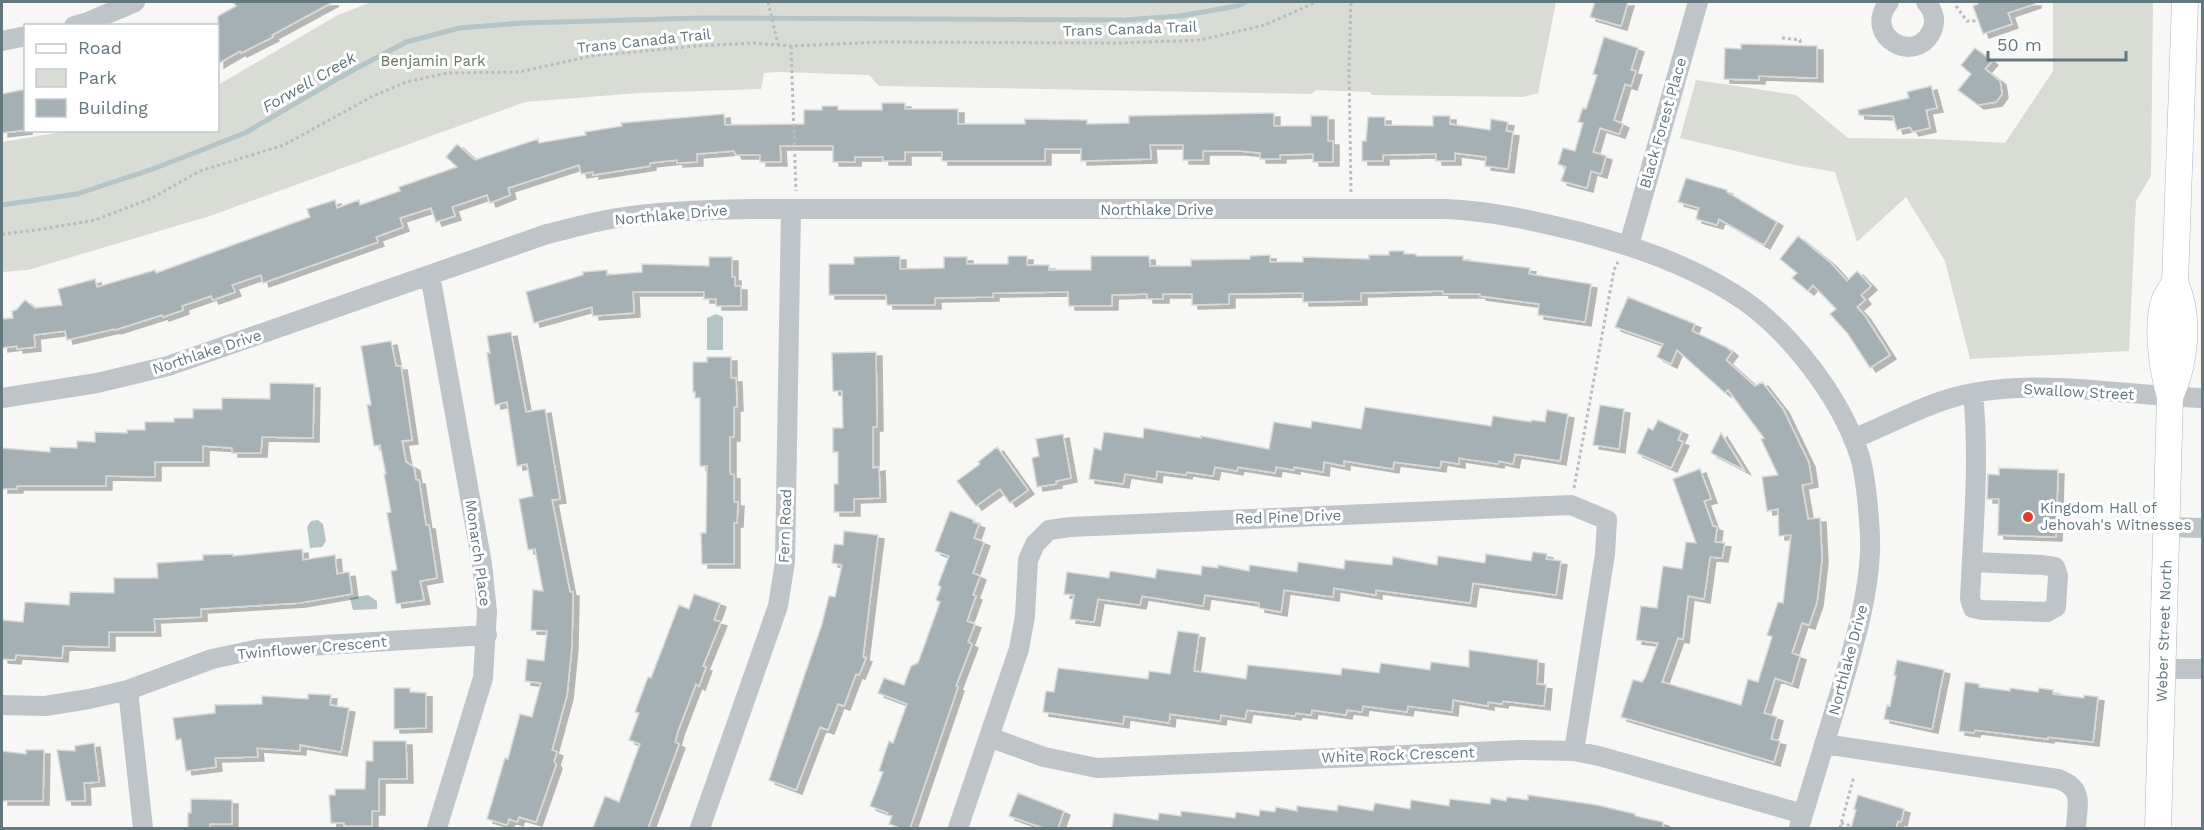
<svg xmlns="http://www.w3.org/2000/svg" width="2204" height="830" viewBox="0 0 2204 830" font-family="'Work Sans',sans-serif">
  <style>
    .green { fill: #d8dcd4 }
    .water { fill: #b5c4c6 }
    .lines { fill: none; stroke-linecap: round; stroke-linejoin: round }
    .stream { stroke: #b5c4c6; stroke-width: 5 }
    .building { fill: #a5b0b4; stroke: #d9d9d7; stroke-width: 1.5; filter: url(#shadow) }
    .major-casing { stroke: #b2b8bb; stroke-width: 27 }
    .path { stroke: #b9bdbf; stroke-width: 3; stroke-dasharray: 3 3; stroke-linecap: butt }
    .minor { stroke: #bec4c7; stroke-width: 20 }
    .major { stroke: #fff; stroke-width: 26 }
    .poi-dot { fill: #df3e2d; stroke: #fff; stroke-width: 2 }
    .labels { text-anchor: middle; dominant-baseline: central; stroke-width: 6; stroke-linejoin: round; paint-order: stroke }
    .street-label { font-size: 15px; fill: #63777f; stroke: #fff }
    .park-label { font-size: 15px; fill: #687762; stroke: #fff }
    .poi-label { font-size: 15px; fill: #63777f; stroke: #fff; text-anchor: start }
    .water-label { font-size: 16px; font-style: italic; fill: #5e767a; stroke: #fff }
  </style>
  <defs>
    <filter id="shadow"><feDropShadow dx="6" dy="4" stdDeviation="0" flood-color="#0004"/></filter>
  </defs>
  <rect width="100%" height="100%" fill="#f7f7f5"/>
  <!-- green -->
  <path class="green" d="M371,2H1556L1538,93L1523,97L1372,95L1370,92L1316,90L1311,94L879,86L869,75L779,72L764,73L761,89L639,93L525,102L210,216L28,270L2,272V142L68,131L218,130V85L336,16Z
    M2053,2H2153L2151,176L2136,201L2129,351L1970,359L1945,261L1906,197L1857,242L1835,172L1795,165L1680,138L1696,80L1796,95L1848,138L1933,139L2005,143L2053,71Z"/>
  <!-- water -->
  <path class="water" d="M716,314L723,317V350H707V318Z
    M318,520L323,524L326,541L322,547L310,548L307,527L311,521Z
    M368,595L377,601V609L353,610L350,598Z"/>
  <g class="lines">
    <!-- stream -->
    <path class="stream" d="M2,205L77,194L153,169L245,133L344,75L406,42L460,28L522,23L702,18L1124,20L1180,16L1237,6L1246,2"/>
  </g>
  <!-- building -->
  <path class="building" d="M233,2H333L272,35L273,37L241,53L240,51L218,64V16L236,6Z
    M1595,2H1628L1621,26L1590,17Z
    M1977,2H2035V4L2008,13L2012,24L1983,34L1973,6L1978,4Z
    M1604,37L1638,48L1631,70L1636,71L1631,86L1625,84L1614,120L1623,124L1619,134L1600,128L1593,152L1606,156L1601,174L1591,171L1587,188L1561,181L1566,167L1558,164L1563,148L1575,151L1583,123L1578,122L1583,108L1586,109L1597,75L1593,74Z
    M1741,44L1817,46V78L1759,76V80L1724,79L1725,48L1741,49Z
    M1975,48L1992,61L1985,69L2000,81L2002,94L1996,102L1978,105L1958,90L1971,74L1961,65Z
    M1931,86L1937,108L1926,110L1930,128L1913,132L1910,127L1897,130L1893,116L1859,115L1858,110L1909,98L1907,92Z
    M26,89V130L2,133V94Z
    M882,103H905V109H958V124H1025V119L1087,120V124L1129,123V116L1274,113V126H1311V116H1328V141H1333V162H1313V154L1280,155V159H1260V153L1240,151H1203V160H1183V145H1150L1151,159L1081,161V149H1045V161H942V152H905V161H883V157H855V162H833V146H780L781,162H760V155H736L734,151L697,154V162L677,163V160L650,163V166L593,175V172L581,174L579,165L508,188L510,195L490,203L487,195L452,207L455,216L436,222L431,208L400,218L403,227L376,237L378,242L263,283L261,275L232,285L235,292L213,300L211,296L182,306L183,310L163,317L162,315L115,330L114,329L67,340L65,331L34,335L35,347L17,349V346L2,348V319L13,318L12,311L16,310L25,300L35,308L62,305L58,289L95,279L97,287L155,270L156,273L310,217L307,209L335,200L337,208L359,200L360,205L400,191L399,187L457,167L446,157L457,144L475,160L538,139L539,143L586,135L585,132L622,126L621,123L724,114L725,125L804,124V110H822V106H838V110H882Z
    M1433,116H1450V124L1490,130L1491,119L1508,122L1506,131L1513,132L1508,169L1485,166L1486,157L1455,153V161H1436V154L1383,155V161H1362V141H1366L1368,117H1385V125L1433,126Z
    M1686,178L1727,190V192L1777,222L1764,245L1719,219L1717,225L1696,219L1699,208L1678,202Z
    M1798,236L1830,262L1847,281L1857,271L1871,286L1861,295L1865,300L1857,307L1865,316L1890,355L1870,368L1848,334L1830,314L1836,309L1813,285L1808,291L1792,278L1797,273L1780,259Z
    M1389,251H1404V254H1416V256H1463V260L1530,268L1529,274L1591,284L1585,322L1538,315L1539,304L1480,296V294H1443V291L1361,293V301L1303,302V293L1229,294V304L1192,305V294H1163V299H1147V294L1112,295V306H1069L1068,292L993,293V297L935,298V305H887L886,295H829V264H854V257L900,256V269L944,268V257H967V264H1008V256H1027V265H1049V270H1091V256H1149L1150,266H1191V260L1250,259V256L1270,255V262H1303V257L1369,259V255H1389Z
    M709,257H732V277H735V286H741V306H716V299H704V292H633L634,313L593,316L592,307L534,323L526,292L583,275V272L607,270V275L642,272V264L709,266Z
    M1628,297L1695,324L1692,331L1726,347L1732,352L1726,360L1755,386L1762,382L1783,409L1809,463L1812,483L1802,485L1808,519L1820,518L1822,559L1817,602L1809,625L1802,623L1792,653L1800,656L1792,684L1775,678L1764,713L1777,717L1771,739L1780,741L1774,762L1621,717L1633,680L1642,682L1645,678L1658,643L1636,640L1641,606L1657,608L1663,566L1682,569L1686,542L1696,543L1673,479L1700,469L1711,499L1704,501L1713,526L1717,527L1715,542L1725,543L1722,558L1710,557L1704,599L1688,596L1683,639L1678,638L1662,682L1741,705L1748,679L1758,682L1772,637L1767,635L1778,602L1783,603L1791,535L1779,536L1778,509L1767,511L1762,477L1778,475L1761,439L1764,438L1728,390L1725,393L1677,350L1671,364L1657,357L1663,344L1615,327Z
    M511,332L526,412L545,409L560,499L552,500L570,592H573L572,645L567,695L552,750L557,752L554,761L556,765L536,822L519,817L517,822L509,819L507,825L487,819L505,758L508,759L520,714L532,717L541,683L525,681L527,659L544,661L547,631L531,630L533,590L543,591L535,549L528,550L519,499L533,496L527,464L517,466L507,402L495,405L487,353H490L487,336Z
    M391,341L396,366H401L412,440L402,441L406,462L414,467L416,480H419L426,525H429L437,578L420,581L424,600L396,604L391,571L397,570L387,513L391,512L384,474H386L380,445L374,446L367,405H371L361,346Z
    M876,352L877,427H873V468L879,467L880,498L854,499V512H834V484H838V452H833V428H843L842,391H833L832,353Z
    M707,357H731V378H736L737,407H734V437H730V474L734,475V502H738L737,523H734V564H702L701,533H706L707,466H700V398H695V392H693V362H707Z
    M270,383L314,384L313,438L262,437L261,453H232V448L203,446V462H155V477L106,476V486H17V489H2V448L50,452V447L77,448V441L95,442V432L127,433V430H145V422H174V418H193V409H222V398L270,399Z
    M1600,405L1624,409L1619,449L1593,445Z
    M1365,407L1491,426L1493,416L1531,422L1532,420L1545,422L1547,410L1568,414L1560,461L1515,454L1513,464L1499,461L1498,464L1459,458V464L1441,461L1440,468L1394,462L1393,469L1344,461V466L1324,462L1323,472L1294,467V470L1276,467L1275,473L1238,467L1237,471L1215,467L1213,476L1187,472L1186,475L1157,471L1156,479L1125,474L1123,484L1089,479L1094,448L1101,450L1104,432L1143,438L1144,428L1201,438V436L1269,449L1274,422L1311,428L1312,421L1361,429Z
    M1658,420L1682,431L1678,440L1683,442L1671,468L1637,453L1648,428L1653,430Z
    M1721,433L1744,470L1711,453Z
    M1063,434L1071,478L1056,481V484L1037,487L1032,458L1039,456L1036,439Z
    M997,447L1028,490L1010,503L1000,489L976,506L957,481L980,464L978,462Z
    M1999,468L2058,470L2056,537L1998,535L1999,499H1987L1988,474L1999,475Z
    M950,511L974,520L973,522L979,524L974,538L984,542L973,573L980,576L973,595L976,596L967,621L975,624L968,642L972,644L956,686L958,687L910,828H900L889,824L892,816L887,815L888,813L870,806L883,772L879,771L889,741L893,743L907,704L878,693L884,678L904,685L911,666L918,663L940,602L936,600L941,587L938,585L949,556L935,551Z
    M844,531L878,535L863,657L866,658L859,675L856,674L844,706L838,704L828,730L820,727L796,790L769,780L822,624L829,596L835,597L842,565L832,563L834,544L843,545Z
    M302,549L303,560L335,555L337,574L349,572L352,594L300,603L201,609V617L154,619L155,632H109V647L63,646L62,658L16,655L15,660L2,659V620L23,622L25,602L69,605L70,592L114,593V578H158L157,563L203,560V555L233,554V556Z
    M1533,552L1547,554L1546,559L1561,561L1556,595L1473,583L1470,603L1376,590V595L1334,588L1333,597L1284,590L1281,612L1259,608V603L1205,595L1203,606L1142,596L1140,605L1098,599L1094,622L1070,619L1074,595L1064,594L1067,572L1109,578L1110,571L1155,578L1157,569L1201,575L1202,566L1218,568V565L1249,571L1250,565L1297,572L1298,562L1344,569L1345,560L1392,565L1393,557L1437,565L1438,556L1485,563L1486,554L1531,561Z
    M694,594L720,603L714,620L721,622L703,666L706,667L699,686L696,684L678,731L675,742L679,744L648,828H593L605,796L619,802L640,744L629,740L639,713L635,712L648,677L651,678L679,605L689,609Z
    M1178,631L1199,634L1194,671L1246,679L1248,665L1341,675L1342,668L1379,673L1381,663L1430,670L1431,662L1469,667V650L1538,660L1537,684L1546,685L1544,706L1503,701L1502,704L1488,702V706L1453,700L1452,712L1408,706L1407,712L1363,706L1362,712L1347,710L1346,715L1312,710L1311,715L1296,713L1295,716L1247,710L1245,719L1221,715L1220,721L1170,714L1169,723L1124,716L1123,724L1043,712L1046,691L1054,692L1058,668L1148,679L1149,671L1170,674Z
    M1897,660L1944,670L1932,729L1884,719L1887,705L1890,706L1896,676L1894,675Z
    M1965,682L1979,684V687L2010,691V688L2038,692L2039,688L2053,690V694L2084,698V695L2098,697L2093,742L2048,737V739L1975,730L1974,733L1959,731Z
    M394,688H410V692L426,693V728L394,729Z
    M308,694L331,695L330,705L349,708L341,752L300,745V751L257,748L258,757L215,758L216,767L186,771L181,739L176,740L173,718L215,713V705L262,704V696L308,699Z
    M373,741H406L407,779H379V811H372V826H344V823H331L329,795H335V789H365L366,761H373Z
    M94,743L99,782L84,783L85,801H66L57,750L75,751V746Z
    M26,750H44L43,801H2V751L26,754Z
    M1018,793L1064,811L1058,828H1043L1009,816Z
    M1528,795L1597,805L1635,814V816L1663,822V828H1112L1114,813L1158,820L1159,813L1181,816V811L1235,818L1236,812L1259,816L1260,810L1275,812L1276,807L1297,811V806L1337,811L1338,805L1373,811L1375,803L1410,809L1411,800L1449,806L1450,799L1490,804L1491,798L1506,801L1507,797L1528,800Z
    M1858,795L1904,809L1901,822L1898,821L1896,828H1851L1856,810L1854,809Z
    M191,799L232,800V824H210V828H188V813H191Z"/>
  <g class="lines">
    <!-- major casing -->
    <g class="major-casing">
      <path id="major" d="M2170,397C2186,362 2190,318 2175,282L2185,2
        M2158,828L2170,397C2163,372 2155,324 2165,299C2168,293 2172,288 2175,282"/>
    </g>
    <!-- path -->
    <path class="path" d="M768,2L778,44
      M1956,6L1967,21H1977
      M1782,38L1800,40V43
      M791,46L796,191
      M1351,192L1349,69L1351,2
      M2,234L37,230L95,220L152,198L200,171L284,145L371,97L406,82L447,73L519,72L591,56L696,46L754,43L791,46L881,42L1119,43L1200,40L1265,25L1316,2
      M1574,488L1614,270L1618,262
      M1841,823L1852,826
      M1840,828L1854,776"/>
    <!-- minor -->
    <path class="minor" d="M1889,2C1861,37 1918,68 1933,28C1936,18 1932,9 1926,2
      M74,26L88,22L135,2
      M2,41L26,36
      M1629,245L1698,2
      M430,275L482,564L487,612L483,678L437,828
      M2,398L97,383L168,366L547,234C568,229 589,223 611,219C657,211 704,210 751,209H1446C1492,211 1535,221 1580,232C1633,246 1684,263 1731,292C1786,325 1841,397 1860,457C1866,477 1871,531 1870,552C1868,599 1854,644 1841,689C1827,736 1813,782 1799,828
      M1853,439C1893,423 1931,400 1973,393C2048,379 2127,396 2202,398
      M2166,527L2202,528
      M1972,562L2043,565L2055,567L2058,576L2056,607L2047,612L1982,610L1973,608L1970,599C1973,531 1980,461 1973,393
      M2162,669H2202
      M128,690L143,828
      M2,705L45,706L89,699L128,690L212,659L259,649L487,635
      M989,737L1044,757L1097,768L1520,750L1574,751L1599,756L1803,814
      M1824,744L2058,779C2085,789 2077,804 2076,828
      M700,828L778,606L785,562L791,209
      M958,828L1019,649L1025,616L1028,560L1035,544L1049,530L1070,527L1571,505L1607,520L1605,554L1574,751"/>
    <!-- major -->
    <use href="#major" class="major"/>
  </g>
  <!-- markers -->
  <circle class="poi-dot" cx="2028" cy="517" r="6"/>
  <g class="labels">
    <!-- street labels -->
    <g class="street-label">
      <text transform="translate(1130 29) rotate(-2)">Trans Canada Trail</text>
      <text transform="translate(644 41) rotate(-6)">Trans Canada Trail</text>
      <text transform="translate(1663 123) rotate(-74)">Black Forest Place</text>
      <text x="1157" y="210">Northlake Drive</text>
      <text transform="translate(671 215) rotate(-5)">Northlake Drive</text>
      <text transform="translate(207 352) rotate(-18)">Northlake Drive</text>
      <text transform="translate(2079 392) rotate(3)">Swallow Street</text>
      <text transform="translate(1288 517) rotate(-2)">Red Pine Drive</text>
      <text transform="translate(785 526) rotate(-88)">Fern Road</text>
      <text transform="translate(478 553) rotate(82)">Monarch Place</text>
      <text transform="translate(2164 631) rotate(-88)">Weber Street North</text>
      <text transform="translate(312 648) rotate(-5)">Twinflower Crescent</text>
      <text transform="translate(1848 660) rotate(-75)">Northlake Drive</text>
      <text transform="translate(1398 755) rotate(-2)">White Rock Crescent</text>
    </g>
    <!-- park labels -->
    <g class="park-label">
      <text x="433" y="61">Benjamin Park</text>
    </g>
    <!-- poi labels -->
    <g class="poi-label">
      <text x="2040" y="508">Kingdom Hall of<tspan x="2040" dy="17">Jehovah's Witnesses</tspan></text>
    </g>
    <!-- water labels -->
    <g class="water-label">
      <text transform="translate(309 82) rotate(-30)">Forwell Creek</text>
    </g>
  </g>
  <!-- border -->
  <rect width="2204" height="830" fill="none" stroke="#63777f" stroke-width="6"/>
  <!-- legend -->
  <rect x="24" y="24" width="195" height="108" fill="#ffffff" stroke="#c1c9cc" stroke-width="1.5"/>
  <rect x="36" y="44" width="30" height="9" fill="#ffffff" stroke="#c1c9cc" stroke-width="1.5"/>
  <text x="78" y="54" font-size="18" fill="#63777f">Road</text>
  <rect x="36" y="69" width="30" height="18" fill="#d8dcd4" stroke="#c1c9cc" stroke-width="1.5"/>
  <text x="78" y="84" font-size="18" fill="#63777f">Park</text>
  <rect x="36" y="99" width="30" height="18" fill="#a5b0b4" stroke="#c1c9cc" stroke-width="1.5"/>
  <text x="78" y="114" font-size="18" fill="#63777f">Building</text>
  <!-- scale -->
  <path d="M1988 51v9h138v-9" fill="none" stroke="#63777f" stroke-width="3"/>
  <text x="1997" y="51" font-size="18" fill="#63777f" stroke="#ffffff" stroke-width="4.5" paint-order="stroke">50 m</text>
</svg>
